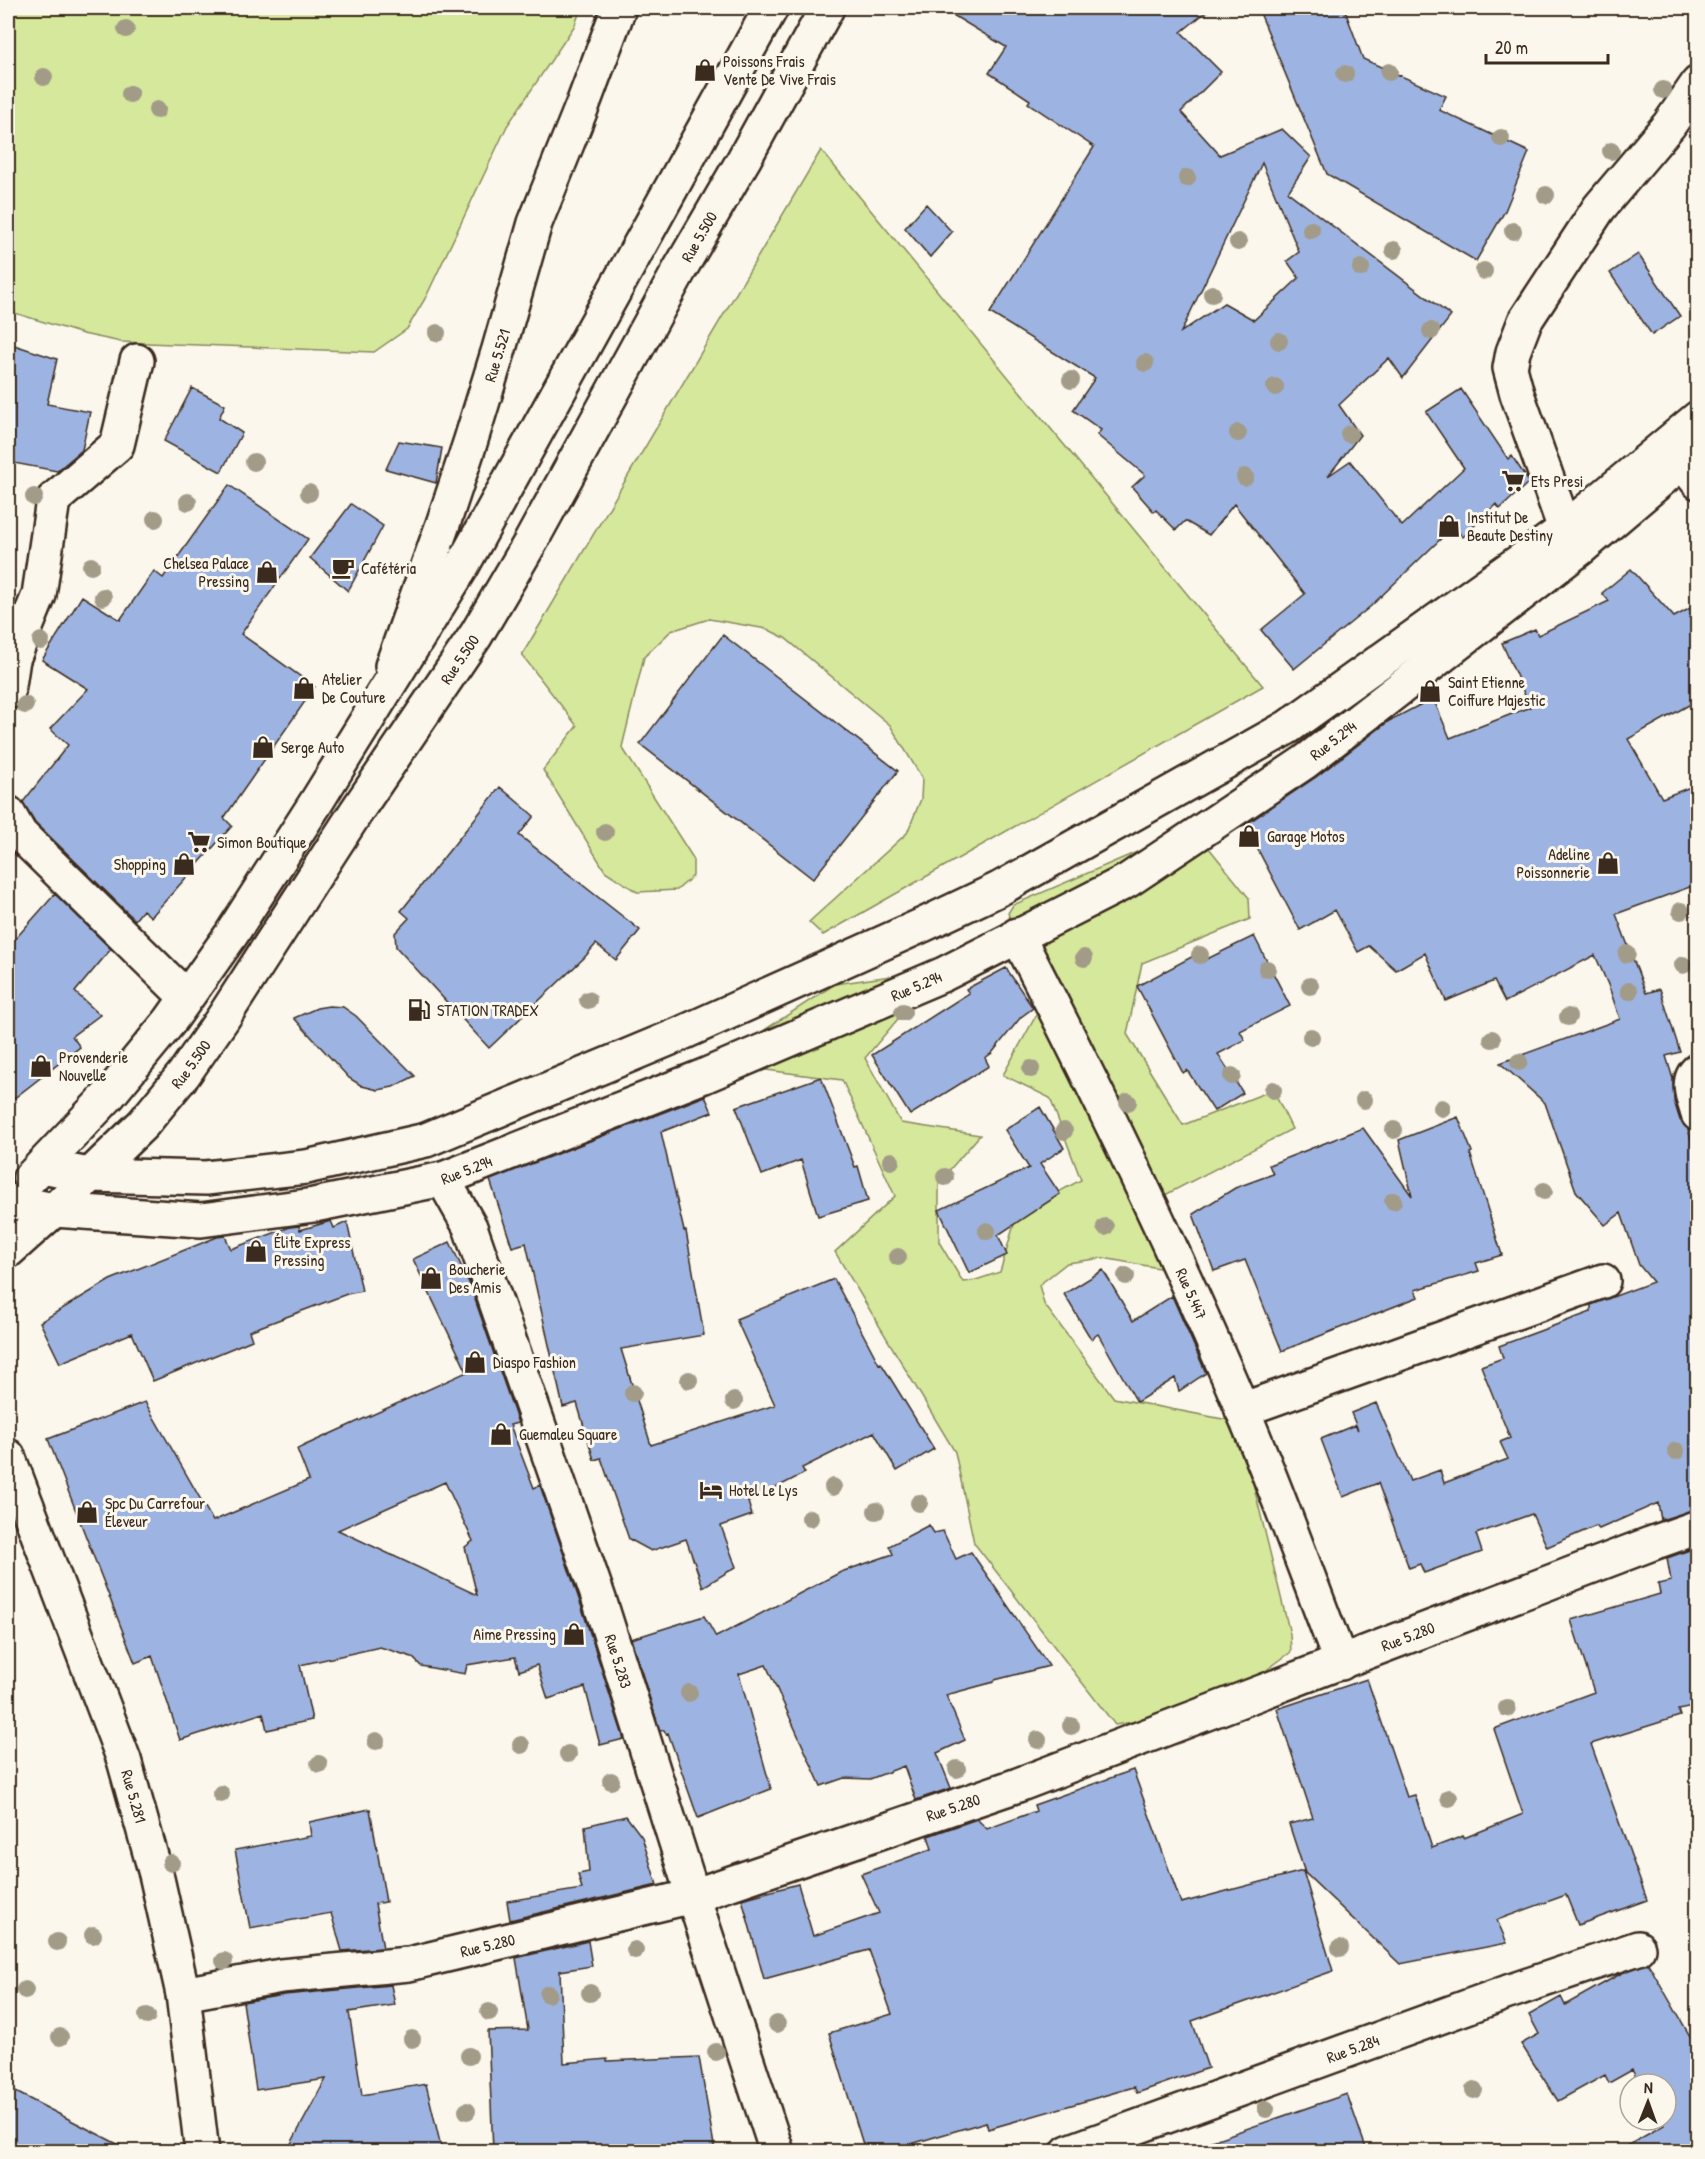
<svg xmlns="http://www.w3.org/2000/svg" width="1705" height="2159" viewBox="0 0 1705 2159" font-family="'Patrick Hand',sans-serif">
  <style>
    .green { fill: #d5e89c; stroke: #88895d; stroke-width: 1.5 }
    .building { fill: #9db3e1; stroke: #3b2a1e; stroke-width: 1.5; fill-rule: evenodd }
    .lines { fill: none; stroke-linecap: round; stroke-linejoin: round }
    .street-casing { stroke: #3b2a1e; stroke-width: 38 }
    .secondary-casing { stroke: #3b2a1e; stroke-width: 38 }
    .street { stroke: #fbf7ec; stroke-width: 33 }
    .secondary { stroke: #fbf7ec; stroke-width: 33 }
    .tree { fill: #a29b88 }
    .labels { text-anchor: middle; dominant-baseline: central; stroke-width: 6; stroke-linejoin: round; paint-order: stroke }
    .poi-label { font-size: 16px; fill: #3b2a1e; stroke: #fbf7ec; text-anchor: start }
    .street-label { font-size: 16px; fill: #3b2a1e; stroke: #fbf7ec }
  </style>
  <rect width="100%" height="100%" fill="#fbf7ec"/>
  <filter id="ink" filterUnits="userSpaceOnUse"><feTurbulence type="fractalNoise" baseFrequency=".0167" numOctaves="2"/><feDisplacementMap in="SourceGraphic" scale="12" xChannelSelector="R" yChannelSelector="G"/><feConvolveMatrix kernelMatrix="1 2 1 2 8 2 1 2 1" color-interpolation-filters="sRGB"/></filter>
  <g filter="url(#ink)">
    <!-- green -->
    <path class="green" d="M8,8H581L575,25L507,126L426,297L407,329L374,352L121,342L83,334L8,311Z
      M821,150L1263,686L823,935L809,922L907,833L921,799L922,778L890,725L785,638L767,629L709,619L671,631L644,657L622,747L693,858V876L677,890L637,892L605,871L543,770L577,726L522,655Z
      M1193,828L1249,898L1250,919L1142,963L1127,1034L1183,1125L1273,1090L1292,1129L1163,1196L1173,1212L1176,1271L1103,1258L1067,1263L1039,1285L1044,1304L1114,1398L1238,1422L1290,1634L1291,1652L1215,1708L1115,1725L974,1543L955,1452L835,1252L895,1196L842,1080L714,1063L835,984L940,969L865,1058L901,1123L980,1135L939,1182V1242L963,1282L973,1281L1000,1272L1017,1214L1081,1180L1050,1098L1003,1075L1043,1003L1008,913L1013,905Z"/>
    <!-- building -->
    <path class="building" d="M941,8H1211L1181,32L1221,72L1181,112L1220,155L1282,129L1311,157L1288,192L1451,316L1403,378L1389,358L1339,405L1360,435L1328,476L1350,461L1402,526L1464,468L1426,412L1461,389L1508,459L1512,456L1529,482L1500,509L1496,504L1463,537L1453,527L1371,606L1294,669L1261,630L1305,594L1234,504L1209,535L1185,521L1176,530L1156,510L1154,512L1132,487L1145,475L1097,435L1101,430L1073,410L1095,378L990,313L1094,147L1028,103L1030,100L989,73L1006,47ZM1262,163L1299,252L1287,261L1299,278L1254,320L1224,303L1181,332Z
      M1258,8H1344L1363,59L1446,96L1439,110L1529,152L1505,211L1476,261L1327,174Z
      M926,204L952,232L930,257L905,228Z
      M1638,254L1680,316L1652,335L1610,273Z
      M8,343L57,359L47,404L90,412L82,450L57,471L8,462Z
      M192,388L225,405L219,418L242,433L221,472L164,441Z
      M399,441L442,448L436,483L386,469Z
      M229,485L308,539L241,634L315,687L224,818L232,826L151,917L143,910L135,920L35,822L23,802L68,745L50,729L88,689L42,660L82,596L120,620L154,571L163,578Z
      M351,504L383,526L348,591L310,558Z
      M1631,569L1674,617L1698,604V700L1628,739L1662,798L1698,784V884L1616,914L1646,993L1660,989L1680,1052L1666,1056L1673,1079L1674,1101L1680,1120L1688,1129L1698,1161V1509L1661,1520L1658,1503L1599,1529L1596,1526L1547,1547L1532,1514L1476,1534L1482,1552L1424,1573L1420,1564L1409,1568L1378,1483L1343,1497L1321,1439L1355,1425L1358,1430L1351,1413L1376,1403L1410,1481L1440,1470L1444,1483L1508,1459L1500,1442L1510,1438L1481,1366L1503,1358L1499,1346L1591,1312V1305L1653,1282L1639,1265L1621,1213L1605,1225L1576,1191L1545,1103L1500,1063L1620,1019L1609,987L1595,955L1505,1002L1494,981L1446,1001L1425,953L1396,970L1369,946L1358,952L1335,910L1300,930L1245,825L1316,777L1389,721L1433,698L1450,738L1530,707L1502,643L1535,629L1538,635L1609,601L1602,593Z
      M723,635L898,771L813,879L640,744Z
      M500,787L534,816L519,835L640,930L616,960L596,944L584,958L489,1048L396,947L395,933L409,918L401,911Z
      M55,894L111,949L75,992L100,1015L72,1036L80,1047L8,1103V947Z
      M1254,936L1290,1006L1240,1031L1245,1040L1218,1054L1243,1093L1214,1111L1187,1070L1183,1073L1137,986L1199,953L1203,961Z
      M1006,968L1033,1008L1021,1017L992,1053L985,1058L989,1066L910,1115L872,1055L969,993L966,989Z
      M329,1006L343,1007L356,1016L415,1076L393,1087L378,1090L362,1086L349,1078L294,1018L317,1008Z
      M821,1077L855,1167L858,1166L868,1201L818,1216L801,1160L762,1175L736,1107Z
      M705,1096L712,1112L661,1132L684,1231H686L704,1335L621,1349L651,1445L775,1405L736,1319L834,1279L879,1364L881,1363L934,1449L897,1471L874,1432L802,1468L805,1473L748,1502L752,1515L721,1526L736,1567L703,1587L686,1539L651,1551L629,1539L601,1458L594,1460L577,1403L563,1407L526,1243L512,1247L490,1180Z
      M1040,1107L1064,1148L1040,1164L1060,1194L998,1235L1007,1255L969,1273L939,1210L1029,1168L1005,1130Z
      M1458,1117L1472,1152L1470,1153L1502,1255L1476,1263L1479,1271L1415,1290L1418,1297L1282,1351L1245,1260L1214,1271L1193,1214L1235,1188L1273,1174L1269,1165L1363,1128L1412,1196L1399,1140Z
      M331,1221L334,1228L347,1222L362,1291L347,1294L249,1331L252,1340L153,1381L132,1333L60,1363L40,1322L110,1280L217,1237L225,1236L231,1249L290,1227L299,1226L300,1230Z
      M450,1242L470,1285L518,1423L510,1425L534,1488L540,1485L582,1608L624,1739L600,1745L585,1687L548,1699L537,1665L519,1671L515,1657L467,1665L465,1674L421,1666L412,1657L380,1647L300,1665L312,1720L267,1730L263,1713L180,1740L152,1656L135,1663L48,1439L145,1402L213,1521L309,1480L297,1449L467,1372L413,1259ZM445,1482L473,1541L465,1547L477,1595L338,1530Z
      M1103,1270L1133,1321L1172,1296L1206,1373L1179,1391L1175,1378L1137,1402L1098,1334L1091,1339L1064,1294Z
      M929,1525L934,1533L943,1531L956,1559L971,1552L1049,1666L995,1680L994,1682L946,1695L965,1740L937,1753L951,1788L916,1800L904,1766L870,1779L844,1778L821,1786L766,1665L739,1674L771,1789L698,1818L668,1733L666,1734L664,1730L660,1731L631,1639L704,1616L716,1637L841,1572L893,1554L889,1546Z
      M1698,1547V1706L1678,1710L1680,1716L1591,1744L1647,1900L1578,1925L1566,1895L1497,1920L1507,1943L1400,1964L1305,1873L1289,1824L1313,1818L1277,1709L1367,1679L1407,1797L1415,1795L1432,1848L1463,1836L1464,1838L1523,1814L1494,1729L1594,1692L1571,1620L1660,1594L1658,1584L1671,1581L1667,1558Z
      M1133,1770L1181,1903L1303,1871L1333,1971L1192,2021L1208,2068L1137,2093L1134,2087L988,2129L986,2122L887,2151H865L829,2033L892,2014L869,1950L764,1979L742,1899L798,1884L813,1936L879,1913L861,1874L932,1849L928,1836L977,1819L987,1829L1036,1811L1034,1805Z
      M370,1809L386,1902L375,1904L383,1948L342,1951L331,1913L250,1928L235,1850L311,1836L309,1822Z
      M626,1816L642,1837L657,1885L510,1920L507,1901L582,1889L578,1874L589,1872L585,1826Z
      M588,1941L592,1966L560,1971L564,2063L607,2059V2061L699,2057L715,2151H493L488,2031L528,2030L516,1958Z
      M1648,1963L1698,2050V2151H1618L1664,2125L1661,2120H1666V2084H1640L1632,2070L1609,2083L1605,2075L1558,2101L1521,2044L1539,2034L1529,2015L1561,1997L1565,2005L1622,1973Z
      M391,1985L395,2005L349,2012L362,2095L426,2084L442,2151H287L326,2079L256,2090L243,2002L284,1995Z
      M8,2088L131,2151H8Z
      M1347,2094L1367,2151H1198L1197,2146Z"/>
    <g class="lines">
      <!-- street casing -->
      <g class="street-casing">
        <g id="street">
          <path d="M1682,462L1698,482"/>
          <path d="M1565,529L1517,394L1510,368L1513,352L1525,321L1599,208L1669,125L1698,83"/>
          <path id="s1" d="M392,666L443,524L470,443L499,349L535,223L583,104L619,8"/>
          <path d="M8,692L13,659L39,595L53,500L117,445L137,361"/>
          <path d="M8,813L20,834L186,997"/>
          <path id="s2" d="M1017,935C1104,1104 1188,1276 1260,1452C1288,1521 1314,1593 1341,1663"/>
          <path d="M1698,1070C1685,1081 1694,1100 1698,1114"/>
          <path id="s3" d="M443,1179L470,1227L600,1602L693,1896L777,2152"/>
          <path d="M1242,1410L1603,1281"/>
          <path id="s4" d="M183,1994L281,1976L409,1964L693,1896L1018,1785L1650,1544L1698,1527"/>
          <path id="s5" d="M1068,2152L1508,1992L1638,1948"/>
        </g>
      </g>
      <!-- secondary casing -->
      <g class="secondary-casing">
        <g id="secondary">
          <path d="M42,1166L89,1175L206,1178L306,1167L426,1140L678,1035L925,924L999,889L1288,727L1565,529L1698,418"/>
          <path d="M30,1178L109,1095L170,1021L231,935L317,801L461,568L771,8"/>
          <path id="s6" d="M8,1201L54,1210L201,1220L314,1205L443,1179L704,1076L944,974L1127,881L1305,762L1581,548L1682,462L1698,452"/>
          <path id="s7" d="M8,1251L54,1210L143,1124L184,1074L223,1018L356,812L476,635L530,543L680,269L744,159L827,8"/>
          <path id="s8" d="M8,1456L124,1760L156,1874L183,1994L202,2152"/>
        </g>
      </g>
      <!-- street -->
      <use href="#street" class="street"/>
      <!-- secondary -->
      <use href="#secondary" class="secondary"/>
    </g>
    <!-- trees -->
    <g class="tree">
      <circle cx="126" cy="29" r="9"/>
      <circle cx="1389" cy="72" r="9"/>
      <circle cx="1345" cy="74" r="9"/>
      <circle cx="44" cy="77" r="9"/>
      <circle cx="1663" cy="90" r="9"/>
      <circle cx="130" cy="94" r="9"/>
      <circle cx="157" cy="110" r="9"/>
      <circle cx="1501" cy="138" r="9"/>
      <circle cx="1611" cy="151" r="9"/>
      <circle cx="1187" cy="178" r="9"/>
      <circle cx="1546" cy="195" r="9"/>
      <circle cx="1311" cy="230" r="9"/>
      <circle cx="1513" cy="231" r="9"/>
      <circle cx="1238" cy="242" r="9"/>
      <circle cx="1394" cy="250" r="9"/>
      <circle cx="1361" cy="268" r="9"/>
      <circle cx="1484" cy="271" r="9"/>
      <circle cx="1212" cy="294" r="9"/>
      <circle cx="1431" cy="331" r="9"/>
      <circle cx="437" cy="333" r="9"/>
      <circle cx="1279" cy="341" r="9"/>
      <circle cx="1145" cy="363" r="9"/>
      <circle cx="1071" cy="380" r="9"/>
      <circle cx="1275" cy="387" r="9"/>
      <circle cx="1238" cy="433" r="9"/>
      <circle cx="1349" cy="434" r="9"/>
      <circle cx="254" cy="462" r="9"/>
      <circle cx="1245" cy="477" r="9"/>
      <circle cx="309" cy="493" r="9"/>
      <circle cx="34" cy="497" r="9"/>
      <circle cx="188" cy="502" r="9"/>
      <circle cx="155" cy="519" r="9"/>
      <circle cx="91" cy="566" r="9"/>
      <circle cx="103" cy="597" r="9"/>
      <circle cx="41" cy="641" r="9"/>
      <circle cx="25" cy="705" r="9"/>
      <circle cx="605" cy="832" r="9"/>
      <circle cx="1681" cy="911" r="9"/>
      <circle cx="1627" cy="954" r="9"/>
      <circle cx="1200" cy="955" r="9"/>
      <circle cx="1084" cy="958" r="9"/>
      <circle cx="1683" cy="965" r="9"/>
      <circle cx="1267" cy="969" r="9"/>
      <circle cx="1310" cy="986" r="9"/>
      <circle cx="1629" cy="991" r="9"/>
      <circle cx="588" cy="1000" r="9"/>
      <circle cx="903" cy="1012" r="9"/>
      <circle cx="1568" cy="1017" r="9"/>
      <circle cx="1311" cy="1037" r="9"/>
      <circle cx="1492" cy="1039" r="9"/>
      <circle cx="1519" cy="1062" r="9"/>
      <circle cx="1031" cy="1069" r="9"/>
      <circle cx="1232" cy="1076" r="9"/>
      <circle cx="1273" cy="1090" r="9"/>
      <circle cx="1364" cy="1100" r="9"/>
      <circle cx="1128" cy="1102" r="9"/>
      <circle cx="1442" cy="1108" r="9"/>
      <circle cx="1394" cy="1130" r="9"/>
      <circle cx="1064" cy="1131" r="9"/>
      <circle cx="891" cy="1161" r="9"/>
      <circle cx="945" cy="1177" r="9"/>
      <circle cx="1544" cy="1191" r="9"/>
      <circle cx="1393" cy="1201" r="9"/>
      <circle cx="1105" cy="1227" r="9"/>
      <circle cx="987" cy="1231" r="9"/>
      <circle cx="898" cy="1257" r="9"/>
      <circle cx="1126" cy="1276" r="9"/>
      <circle cx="689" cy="1380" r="9"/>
      <circle cx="633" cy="1393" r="9"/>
      <circle cx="734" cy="1401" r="9"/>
      <circle cx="1676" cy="1451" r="9"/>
      <circle cx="833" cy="1487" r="9"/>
      <circle cx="919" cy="1503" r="9"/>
      <circle cx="876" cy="1511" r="9"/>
      <circle cx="810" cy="1518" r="9"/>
      <circle cx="689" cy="1693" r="9"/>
      <circle cx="1507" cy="1708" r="9"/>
      <circle cx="1071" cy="1726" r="9"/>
      <circle cx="1038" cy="1740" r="9"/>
      <circle cx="376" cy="1741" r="9"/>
      <circle cx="521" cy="1745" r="9"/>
      <circle cx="568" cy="1754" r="9"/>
      <circle cx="319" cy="1764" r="9"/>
      <circle cx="957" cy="1769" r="9"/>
      <circle cx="611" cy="1781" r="9"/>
      <circle cx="221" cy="1794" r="9"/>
      <circle cx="1449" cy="1798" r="9"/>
      <circle cx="171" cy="1863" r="9"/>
      <circle cx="93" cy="1935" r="9"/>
      <circle cx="57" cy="1942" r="9"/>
      <circle cx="1340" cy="1948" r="9"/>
      <circle cx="635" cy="1950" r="9"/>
      <circle cx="224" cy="1961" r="9"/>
      <circle cx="25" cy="1990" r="9"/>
      <circle cx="590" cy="1993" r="9"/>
      <circle cx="548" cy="1994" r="9"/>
      <circle cx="489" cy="2012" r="9"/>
      <circle cx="147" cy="2016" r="9"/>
      <circle cx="777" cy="2024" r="9"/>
      <circle cx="60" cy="2037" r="9"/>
      <circle cx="412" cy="2039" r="9"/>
      <circle cx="716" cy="2052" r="9"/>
      <circle cx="469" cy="2056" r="9"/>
      <circle cx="1474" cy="2090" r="9"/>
      <circle cx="1266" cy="2109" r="9"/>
      <circle cx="467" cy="2111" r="9"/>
    </g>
  </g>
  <!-- icons -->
  <defs>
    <g id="shop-bare" transform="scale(1.8)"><path d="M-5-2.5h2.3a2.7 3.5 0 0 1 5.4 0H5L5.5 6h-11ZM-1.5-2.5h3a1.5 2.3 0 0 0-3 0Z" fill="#3b2a1e" stroke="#fbf7ec" stroke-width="2.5" paint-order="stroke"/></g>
    <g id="supermarket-bare" transform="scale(1.8)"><path d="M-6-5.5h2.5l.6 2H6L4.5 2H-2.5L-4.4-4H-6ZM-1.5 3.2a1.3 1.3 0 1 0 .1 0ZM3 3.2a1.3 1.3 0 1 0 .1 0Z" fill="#3b2a1e" stroke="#fbf7ec" stroke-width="2.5" paint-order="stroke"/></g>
    <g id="cafe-bare" transform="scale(1.8)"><path d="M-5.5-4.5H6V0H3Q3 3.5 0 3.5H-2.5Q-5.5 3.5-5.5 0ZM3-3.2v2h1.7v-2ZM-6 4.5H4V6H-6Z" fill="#3b2a1e" stroke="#fbf7ec" stroke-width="2.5" paint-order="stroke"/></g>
    <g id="fuel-bare" transform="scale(1.8)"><path d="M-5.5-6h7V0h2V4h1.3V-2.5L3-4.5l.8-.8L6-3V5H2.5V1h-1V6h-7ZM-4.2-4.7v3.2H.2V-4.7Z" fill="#3b2a1e" stroke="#fbf7ec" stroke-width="2.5" paint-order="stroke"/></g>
    <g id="hotel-bare" transform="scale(1.8)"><path d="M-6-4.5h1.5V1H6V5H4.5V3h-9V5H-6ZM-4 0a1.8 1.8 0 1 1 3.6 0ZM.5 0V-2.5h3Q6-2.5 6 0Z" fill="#3b2a1e" stroke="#fbf7ec" stroke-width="2.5" paint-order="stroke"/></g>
  </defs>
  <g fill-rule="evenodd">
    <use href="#shop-bare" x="705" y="70"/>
    <use href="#supermarket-bare" x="1513" y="481"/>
    <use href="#shop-bare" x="1449" y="526"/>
    <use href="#cafe-bare" x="343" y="568"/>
    <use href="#shop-bare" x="267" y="572"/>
    <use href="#shop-bare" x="304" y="688"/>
    <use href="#shop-bare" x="1430" y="691"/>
    <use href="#shop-bare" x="263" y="747"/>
    <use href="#shop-bare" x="1249" y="836"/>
    <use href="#supermarket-bare" x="199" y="842"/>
    <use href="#shop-bare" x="1608" y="863"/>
    <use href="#shop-bare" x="184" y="864"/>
    <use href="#fuel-bare" x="419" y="1010"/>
    <use href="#shop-bare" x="41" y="1066"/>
    <use href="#shop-bare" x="256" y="1251"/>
    <use href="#shop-bare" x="431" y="1278"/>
    <use href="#shop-bare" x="475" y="1362"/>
    <use href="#shop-bare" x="501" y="1434"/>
    <use href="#hotel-bare" x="711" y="1490"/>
    <use href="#shop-bare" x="87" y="1512"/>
    <use href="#shop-bare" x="574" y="1634"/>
  </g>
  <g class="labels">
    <!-- poi labels -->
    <g class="poi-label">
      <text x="723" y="61">Poissons Frais<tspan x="723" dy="18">Vente De Vive Frais</tspan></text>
      <text x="1531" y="481">Ets Presi</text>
      <text x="1467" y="517">Institut De<tspan x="1467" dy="18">Beaute Destiny</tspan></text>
      <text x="249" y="563" text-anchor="end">Chelsea Palace<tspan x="249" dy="18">Pressing</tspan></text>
      <text x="361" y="568">Cafétéria</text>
      <text x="322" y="679">Atelier<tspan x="322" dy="18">De Couture</tspan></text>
      <text x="1448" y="682">Saint Etienne<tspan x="1448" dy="18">Coiffure Majestic</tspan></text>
      <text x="281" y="747">Serge Auto</text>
      <text x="1267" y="836">Garage Motos</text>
      <text x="217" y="842">Simon Boutique</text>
      <text x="1590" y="854" text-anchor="end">Adeline<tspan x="1590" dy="18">Poissonnerie</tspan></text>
      <text x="166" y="864" text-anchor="end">Shopping</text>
      <text x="437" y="1010">STATION TRADEX</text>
      <text x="59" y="1057">Provenderie<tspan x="59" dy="18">Nouvelle</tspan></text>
      <text x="274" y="1242">Élite Express<tspan x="274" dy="18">Pressing</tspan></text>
      <text x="449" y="1269">Boucherie<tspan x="449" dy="18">Des Amis</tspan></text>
      <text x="493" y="1362">Diaspo Fashion</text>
      <text x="519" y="1434">Guemaleu Square</text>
      <text x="729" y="1490">Hotel Le Lys</text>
      <text x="105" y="1503">Spc Du Carrefour<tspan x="105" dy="18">Éleveur</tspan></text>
      <text x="556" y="1634" text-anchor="end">Aime Pressing</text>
    </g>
    <!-- street labels -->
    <g class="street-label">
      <text stroke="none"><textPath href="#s7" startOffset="1234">Rue 5.500</textPath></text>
      <text stroke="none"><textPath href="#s1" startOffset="328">Rue 5.521</textPath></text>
      <text stroke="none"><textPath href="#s7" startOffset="748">Rue 5.500</textPath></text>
      <text stroke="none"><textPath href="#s6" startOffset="1436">Rue 5.294</textPath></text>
      <text stroke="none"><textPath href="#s6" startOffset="951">Rue 5.294</textPath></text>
      <text stroke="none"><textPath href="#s7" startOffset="262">Rue 5.500</textPath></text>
      <text stroke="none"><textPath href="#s6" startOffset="465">Rue 5.294</textPath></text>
      <text stroke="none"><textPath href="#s2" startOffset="399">Rue 5.447</textPath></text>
      <text stroke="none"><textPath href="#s4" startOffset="1281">Rue 5.280</textPath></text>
      <text stroke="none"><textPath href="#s3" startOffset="514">Rue 5.283</textPath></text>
      <text stroke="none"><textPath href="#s8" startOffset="363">Rue 5.281</textPath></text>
      <text stroke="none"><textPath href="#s4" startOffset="795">Rue 5.280</textPath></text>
      <text stroke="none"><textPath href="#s4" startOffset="309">Rue 5.280</textPath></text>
      <text stroke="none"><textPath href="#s5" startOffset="303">Rue 5.284</textPath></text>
    </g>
  </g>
  <!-- margin -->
  <rect width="1705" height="2159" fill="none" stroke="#fbf7ec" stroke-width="30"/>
  <rect x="15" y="15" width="1675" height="2129" fill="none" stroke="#3b2a1e" stroke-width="2" filter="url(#ink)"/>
  <!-- north arrow -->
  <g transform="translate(1648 2102) rotate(1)"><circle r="28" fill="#fbf7ec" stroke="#aea59a" stroke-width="1.5"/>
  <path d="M0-4.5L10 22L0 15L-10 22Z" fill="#3b2a1e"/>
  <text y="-9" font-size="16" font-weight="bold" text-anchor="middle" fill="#3b2a1e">N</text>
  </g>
  <!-- scale -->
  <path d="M1486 54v9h122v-9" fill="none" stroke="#3b2a1e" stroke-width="3"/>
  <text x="1495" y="54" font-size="18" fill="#3b2a1e" stroke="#fbf7ec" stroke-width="4.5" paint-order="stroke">20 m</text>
</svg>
